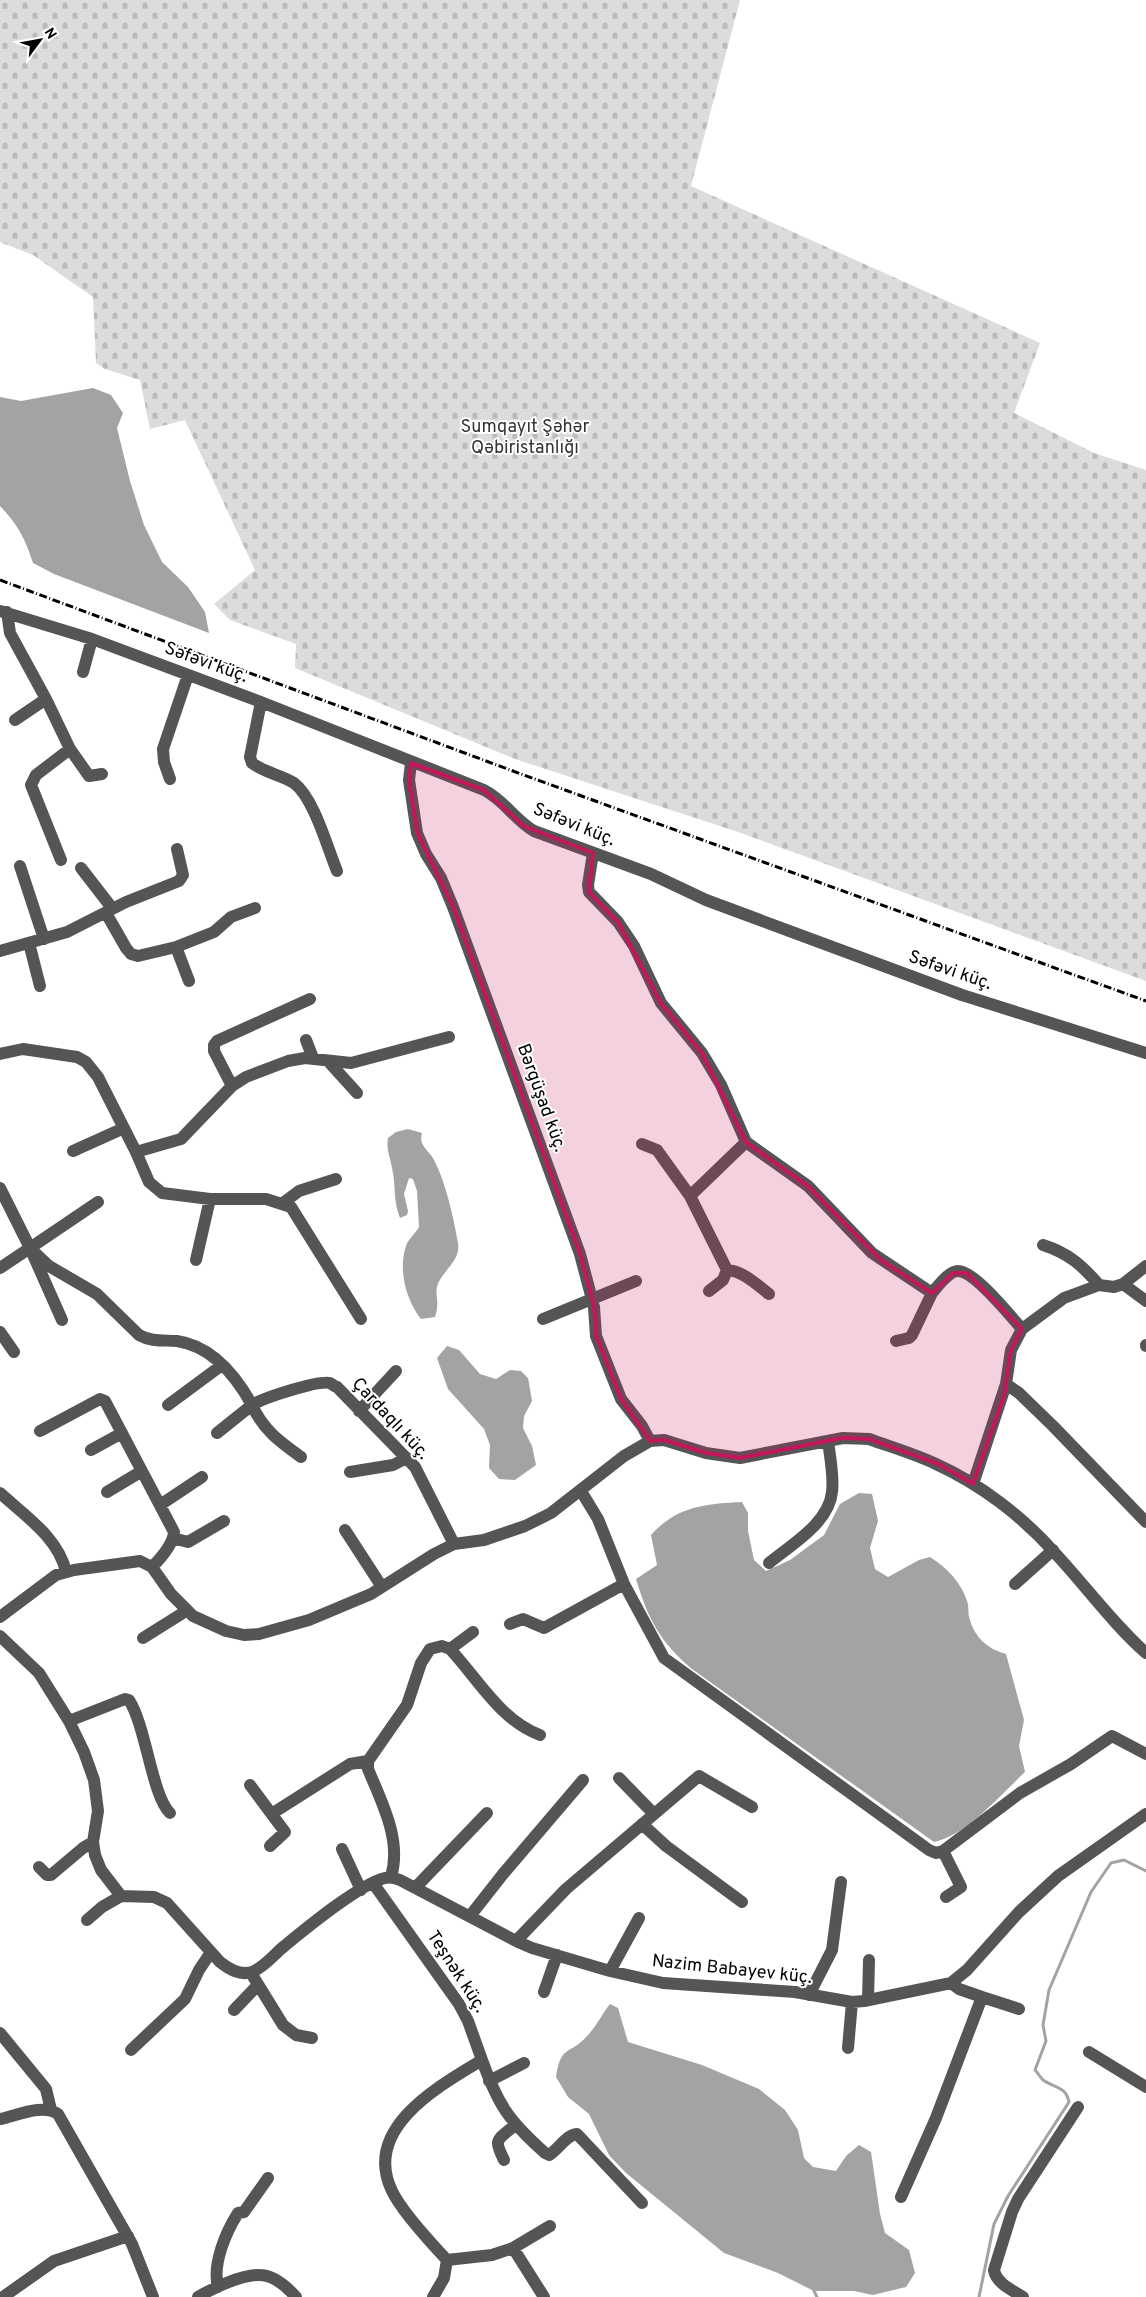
<svg xmlns="http://www.w3.org/2000/svg" width="1146" height="2297" viewBox="0 0 1146 2297" font-family="Overpass,sans-serif">
  <style>
    .cemetery { fill: url(#cemetery-stones) }
    .water { fill: #a3a3a3 }
    .lines { fill: none; stroke-linecap: round; stroke-linejoin: round }
    .stream { stroke: #a3a3a3; stroke-width: 3 }
    .minor { stroke: #555; stroke-width: 12 }
    .rail { stroke: #000; stroke-width: 3; stroke-dasharray: 8 2.5 1 2.5; stroke-linecap: butt }
    .marked { fill: #c2185b; fill-opacity: 0.2; stroke: #c2185b; stroke-width: 4; stroke-linejoin: round }
    .labels { text-anchor: middle; dominant-baseline: central; stroke-width: 4; stroke-linejoin: round; paint-order: stroke }
    .park-label { font-size: 18px; fill: #333; stroke: #fff }
    .street-label { font-size: 18px; fill: #000; stroke: #fff }
  </style>
  <defs>
    <pattern id="cemetery-stones" width="16" height="16" patternUnits="userSpaceOnUse" patternTransform="scale(1.25)"><rect width="16" height="16" fill="#dcdcdc"/><path d="M2 7V4a2 2 0 0 1 4 0v3zM10 15v-3a2 2 0 0 1 4 0v3z" fill="#bbb"/></pattern>
  </defs>
  <rect width="100%" height="100%" fill="#fff"/>
  <!-- cemetery -->
  <path class="cemetery" d="M0,0H740L691,186L1040,343L1014,413L1094,453L1146,470V981L738,832L515,759L295,668L296,644L230,620L214,604L255,570L185,420L150,429L140,380L105,369L96,363L93,297L33,255L0,242Z"/>
  <!-- water -->
  <path class="water" d="M93,388L111,395L123,413L117,428L130,481L144,525L162,562L188,587L205,612L209,633L54,574L33,563C25,538 18,525 0,506V397L21,401Z
    M408,1129L422,1133C418,1147 430,1150 435,1162C446,1184 454,1219 458,1243C461,1262 441,1271 437,1287C435,1297 440,1302 435,1317L421,1319C406,1300 398,1270 406,1246C408,1239 416,1233 419,1227L417,1191L413,1179L409,1178L404,1194L408,1211L407,1215L400,1218C393,1201 396,1185 392,1168C390,1156 386,1150 388,1138L396,1132Z
    M447,1346L459,1350L480,1374L496,1379L510,1370L521,1371L528,1378L532,1401L524,1416L523,1428L532,1446L536,1465L515,1480L499,1479L489,1468L490,1445L484,1429L448,1389L437,1358Z
    M859,1493L872,1494L878,1521L870,1548L875,1569L888,1577L919,1560L930,1557C947,1568 961,1582 967,1601C969,1606 968,1612 969,1617C974,1637 987,1649 1006,1654L1024,1720L1019,1746L1025,1772C1001,1794 967,1835 934,1842L692,1669C660,1642 648,1619 636,1579L657,1565L651,1535C677,1506 705,1504 742,1502L748,1513V1531L754,1560L766,1571L790,1560L824,1535L840,1504Z
    M610,2004L618,2008L628,2042L702,2065L759,2089L785,2110L798,2130L804,2158L813,2167L836,2171L846,2156L859,2145L871,2152L880,2214L885,2233L909,2250L915,2273L906,2287L873,2295L854,2291H814L778,2273L724,2253L626,2173L609,2155L589,2114L568,2097L556,2077C561,2044 569,2056 587,2036C596,2027 602,2014 610,2004Z"/>
  <g class="lines">
    <!-- stream -->
    <path class="stream" d="M814,2291L817,2297
      M979,2297L994,2224L1008,2196L1069,2102C1066,2086 1054,2088 1043,2080C1040,2077 1038,2073 1035,2070L1046,2041L1043,2025L1049,1990L1091,1892L1111,1863L1124,1860L1146,1871"/>
    <!-- minor -->
    <path class="minor" d="M0,611L92,639L261,702L484,790C504,800 515,820 534,831L651,874L706,900L962,995L1146,1053
      M7,612L10,633L46,699L70,749L89,776L102,774
      M83,672L92,639
      M261,702L250,757L252,763C265,773 282,775 294,783C314,798 327,847 337,871
      M15,720L46,699
      M411,763L409,780L417,833L426,854L441,878L453,907L580,1254L594,1307L596,1336L621,1399L642,1426L650,1441
      M170,779L164,762L163,749L188,675
      M593,853L588,885L589,892L618,922L634,946L661,1003L702,1053L721,1085L746,1142
      M61,860L31,785L36,775L70,749
      M20,866L44,939
      M81,868L112,908
      M106,913L126,948L131,954L138,956L176,947L214,932L231,917L255,908
      M29,943L40,986
      M176,947L189,981
      M0,951L67,932L126,902L179,881L183,875L177,849
      M306,1040L313,1058
      M0,1054L23,1049L77,1057L86,1062L98,1077L136,1152L181,1139L232,1086L246,1077L288,1061L305,1058L351,1063L449,1037
      M328,1061L357,1093
      M232,1086L214,1051V1045L217,1041L310,999
      M642,1144L657,1150L690,1196
      M73,1151L124,1128
      M136,1152L149,1182L162,1193L210,1199H266L291,1207L361,1319
      M0,1188L30,1248L49,1266L97,1294L139,1335C151,1342 164,1340 177,1341C212,1346 236,1376 252,1405C263,1398 318,1380 330,1383C332,1384 334,1386 337,1387L415,1467L454,1544
      M283,1203L299,1191L336,1179
      M1043,1245C1068,1253 1082,1265 1099,1285
      M30,1248L98,1202
      M196,1260L210,1199
      M1146,1266L1123,1284L1114,1287L1099,1285L1064,1298L1022,1329L1011,1350L1006,1384L1019,1393L1053,1426L1146,1522
      M0,1268L30,1248L62,1320
      M727,1270C743,1271 756,1284 769,1294
      M1123,1284L1146,1301
      M709,1291L723,1280L727,1270L690,1196L746,1142L808,1186L872,1253L932,1293C937,1287 949,1271 958,1271C975,1271 1011,1317 1022,1329
      M543,1319L636,1281
      M0,1332L14,1352
      M896,1341L909,1338L912,1335L932,1293
      M1146,1346V1345
      M168,1405L222,1365
      M359,1411L396,1371
      M40,1431L100,1399L105,1401L174,1532C173,1545 161,1558 152,1567
      M217,1433L252,1405C263,1430 280,1442 301,1457
      M91,1450L122,1433
      M350,1472L393,1465L407,1458
      M973,1484L1006,1384
      M581,1491L598,1519L624,1584L664,1658L929,1850L936,1853L943,1851L1020,1793L1071,1764L1112,1736L1146,1754
      M107,1492L142,1471
      M0,1493C24,1515 59,1538 66,1572
      M160,1505L202,1477
      M345,1530L382,1587
      M173,1538L188,1542L224,1521
      M769,1563C791,1545 829,1523 832,1492C834,1476 830,1457 828,1441
      M1015,1584L1053,1550
      M0,1617L56,1575L74,1570L140,1561L152,1567L171,1594L193,1616L226,1631L244,1635L259,1634L309,1620L371,1594L434,1554L454,1544L484,1540L525,1526L551,1513L624,1456L650,1441L664,1440L706,1453L740,1458L843,1438L869,1439C891,1447 915,1454 936,1464C980,1484 1022,1516 1054,1552C1085,1585 1112,1623 1146,1653
      M510,1624L523,1619L544,1628L624,1584
      M0,1636L39,1673L69,1721L84,1752L94,1780L98,1811L93,1842L95,1855L101,1870L121,1896L154,1897L167,1903L220,1962C229,1969 240,1976 252,1972C263,1968 274,1955 282,1948C304,1930 359,1884 385,1878C390,1877 395,1878 400,1880L516,1941L532,1948L610,1971L663,1983L795,1992L852,2002L864,2001L951,1983L967,1970L1019,1912L1058,1876L1146,1814
      M143,1638L186,1611
      M450,1649L473,1632
      M69,1721L125,1699L129,1700C146,1726 152,1796 170,1813
      M619,1778L654,1814
      M250,1785L285,1832L270,1846
      M273,1813L350,1764L368,1761
      M642,1824L666,1846L742,1902
      M342,1849L361,1890
      M943,1851L961,1887L946,1897
      M39,1867L47,1875H51L83,1848L93,1842
      M391,1877C402,1840 382,1803 368,1769V1761L407,1705L421,1663L430,1649L442,1646L450,1649C478,1679 500,1720 540,1735
      M373,1883L459,2004L468,2021L482,2060C437,2087 362,2129 392,2191C402,2212 431,2243 447,2260L492,2255L513,2248L544,2297
      M415,1888L487,1813
      M470,1916L503,1874L583,1780
      M87,1920L102,1907L121,1896
      M516,1941L566,1889L699,1776L752,1807
      M610,1971L639,1918
      M251,1973L283,2025L296,2035L312,2038
      M544,1992L557,1955
      M809,1995L832,1950L841,1882
      M982,1997L1019,2009
      M868,2000L869,1960
      M234,2010L257,1986
      M0,2033L46,2089L51,2110
      M848,2048L852,2002
      M131,2050L185,1999L199,1970L211,1952
      M1089,2052L1146,2087
      M482,2060C498,2105 509,2121 545,2153L549,2155C559,2149 566,2135 577,2134L642,2203
      M489,2081L524,2063
      M0,2119C16,2116 43,2103 58,2114L132,2244L153,2297
      M504,2160C493,2138 497,2141 515,2125
      M901,2197L936,2118L982,1997L959,1989L951,1983
      M513,2248L550,2226
      M218,2287C212,2264 226,2232 238,2213L244,2212L268,2178
      M3,2297L54,2261L128,2236
      M198,2297C213,2288 243,2274 260,2275C274,2275 287,2287 296,2297
      M433,2297L444,2278L447,2260
      M1023,2297C1012,2290 996,2283 994,2270L1012,2212L1018,2199L1078,2107"/>
    <!-- rail -->
    <path class="rail" d="M0,580L521,774L1146,1001"/>
  </g>
  <!-- marked area -->
  <path class="marked" d="M411,763L484,790L524,826L593,853L589,892L618,922L661,1003L702,1053L746,1142L808,1186L881,1260L932,1293L953,1273H967L1022,1329L1011,1350L1004,1396L973,1484L938,1464L869,1439L843,1438L740,1458L706,1453L664,1440L650,1441L621,1399L596,1336L594,1307L580,1254L453,907L417,833L409,780Z"/>
  <g class="labels">
    <!-- park labels -->
    <g class="park-label">
      <text x="525" y="427">Sumqayıt Şəhər<tspan x="525" dy="21">Qəbiristanlığı</tspan></text>
    </g>
    <!-- street labels -->
    <g class="street-label">
      <text transform="translate(206 663) rotate(20)">Səfəvi küç.</text>
      <text transform="translate(574 825) rotate(22)">Səfəvi küç.</text>
      <text transform="translate(950 971) rotate(19)">Səfəvi küç.</text>
      <text transform="translate(541 1098) rotate(70)">Bərgüşad küç.</text>
      <text transform="translate(390 1419) rotate(47)">Çardaqlı küç.</text>
      <text transform="translate(732 1970) rotate(6)">Nazim Babayev küç.</text>
      <text transform="translate(456 1972) rotate(57)">Teşnək küç.</text>
    </g>
  </g>
  <!-- north arrow -->
  <g transform="translate(40 40) rotate(58)" stroke="#ffffff" stroke-width="4" paint-order="stroke">
  <path d="M0-4L9 19L0 12L-9 19Z" fill="#000000"/>
  <text y="-8" font-size="14" font-weight="bold" text-anchor="middle" fill="#000000">N</text>
  </g>
</svg>
